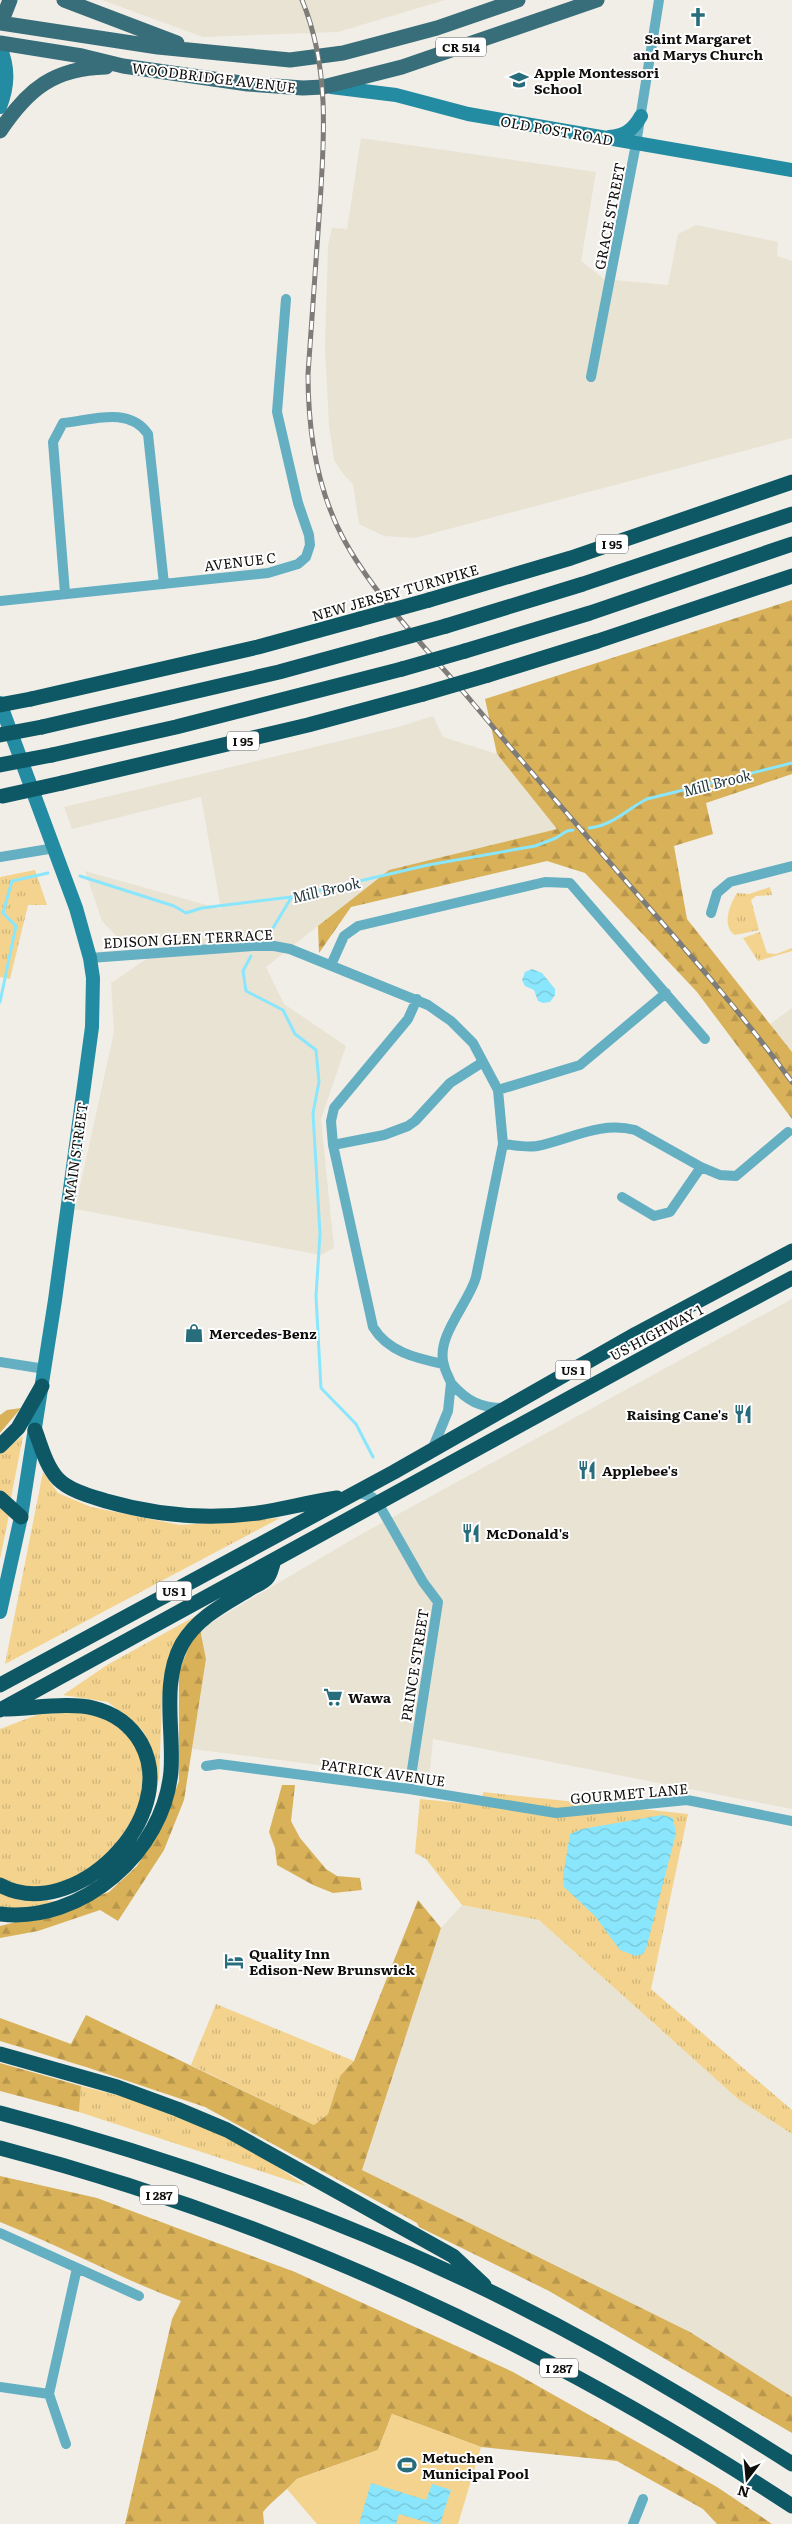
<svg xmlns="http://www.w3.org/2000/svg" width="792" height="2524" viewBox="0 0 792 2524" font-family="Literata,serif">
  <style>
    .built { fill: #e9e3d4 }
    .grass { fill: url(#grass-tufts) }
    .forest { fill: url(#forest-firs) }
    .pitch { fill: #f3d38d }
    .water { fill: url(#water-waves) }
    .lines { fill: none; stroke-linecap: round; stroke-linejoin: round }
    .stream { stroke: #8ae6fc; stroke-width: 3 }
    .street { stroke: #64afc2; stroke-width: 10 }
    .secondary { stroke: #238ca2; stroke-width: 14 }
    .primary { stroke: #386d7a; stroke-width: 15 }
    .highway { stroke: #0e5866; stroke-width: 15 }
    .rail-casing { stroke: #7e7c78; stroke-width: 5 }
    .rail { stroke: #fff; stroke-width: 3; stroke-dasharray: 9; stroke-linecap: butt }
    .highway-bridge { stroke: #0e5866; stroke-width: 15 }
    .labels { text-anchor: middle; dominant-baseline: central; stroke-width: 4; stroke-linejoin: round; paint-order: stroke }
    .shield { fill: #fff; stroke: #575655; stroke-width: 1 }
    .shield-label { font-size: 12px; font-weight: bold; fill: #0f0e0c }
    .poi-label { font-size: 14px; font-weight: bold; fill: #0f0e0c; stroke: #fff; text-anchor: start }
    .street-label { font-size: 14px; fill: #0f0e0c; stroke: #fff }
    .water-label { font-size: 15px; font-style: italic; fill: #1f353a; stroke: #fff }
  </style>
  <defs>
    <pattern id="grass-tufts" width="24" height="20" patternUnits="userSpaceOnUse" patternTransform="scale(1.25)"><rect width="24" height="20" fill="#f3d38d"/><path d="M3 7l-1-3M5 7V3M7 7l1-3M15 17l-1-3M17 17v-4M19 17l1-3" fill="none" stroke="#cfb478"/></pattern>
    <pattern id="forest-firs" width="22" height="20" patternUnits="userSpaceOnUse" patternTransform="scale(1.25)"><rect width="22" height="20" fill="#d8b159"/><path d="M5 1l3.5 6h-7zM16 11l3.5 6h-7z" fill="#b8974c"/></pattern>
    <pattern id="water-waves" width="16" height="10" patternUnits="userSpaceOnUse" patternTransform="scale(1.25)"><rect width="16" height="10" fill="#8ae6fc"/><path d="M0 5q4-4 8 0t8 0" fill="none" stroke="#76c4d7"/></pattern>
  </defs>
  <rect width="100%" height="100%" fill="#f1eee7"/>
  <!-- built -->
  <path class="built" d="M102,0H445L338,32L203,37Z
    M361,138L596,172L581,261L604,279L668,285L678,234L696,225L778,242L777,256L792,261V438L415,538L384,536L359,524L353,484L344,475L334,460L329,426L325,346L328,246L332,228L347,229Z
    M433,716L443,737L497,754L557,829L389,870L266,967L284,1004L346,1046L321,1119L334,1248L321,1255L75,1209L114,1032L111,983L188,931L126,946L102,921L85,871L221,909L201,797L72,829L64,807L398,727Z
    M792,1008V1052L770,1024Z
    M792,1299V1809L433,1739L429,1779L192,1749L206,1659L200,1629L358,1536Z
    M462,1905L539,1920L738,2099L792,2134V2397L690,2332L362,2170L441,1928Z"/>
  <!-- grass -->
  <path class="grass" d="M35,870L47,905H28L10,979L0,977V877Z
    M770,887L772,895L756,896L751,900L759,930L735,935C721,926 730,904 737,893L749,894Z
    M760,932L767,953L776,954L792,948V951L758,961L743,938Z
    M23,1436L11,1498L0,1491V1452Z
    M43,1472L58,1493L91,1507L180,1525L280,1518L5,1664Z
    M0,1507L9,1515L0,1559Z
    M201,1613L167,1668L162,1700L159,1782L143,1731L108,1702L63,1695L107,1665Z
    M85,1712C95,1715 107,1718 116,1725C200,1789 69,1926 0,1878V1729L39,1714Z
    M483,1792L688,1814L651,1989L792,2110V2134L738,2099L539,1920L462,1905L426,1859L415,1853L420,1799L482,1805Z
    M0,1892L19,1900L55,1901L33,1908H0Z
    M216,2004L354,2061L340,2076L328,2114L314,2125L191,2065Z
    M81,2086L136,2100L196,2123L257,2153L306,2186L79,2112Z"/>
  <!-- forest -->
  <path class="forest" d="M792,600V774L706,803L713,834L674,846L687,919L792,1052V1119L697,992L585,873L547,861L351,907L319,953L318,926L389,870L557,829L497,754L485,699Z
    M21,1408L0,1433V1415L7,1410Z
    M200,1629L206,1659L184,1800L164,1850L118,1921L100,1910L38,1931L0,1938V1926L63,1910L109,1892L137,1866L163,1824L179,1781V1672L190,1644Z
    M282,1785H295L291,1821L300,1838L326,1869L337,1876L360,1878L362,1890L333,1893L313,1885L277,1865L275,1848L269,1832Z
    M418,1900L441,1928L362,2170L690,2332L792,2397V2433L549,2291L419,2227L417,2223L205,2107L86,2067L0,2041V2018L71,2044L86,2015L314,2125L328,2114L340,2076L354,2061Z
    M0,2063L81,2086L79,2112L0,2091Z
    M0,2176L97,2198L295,2272L513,2372L717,2487L772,2524H717L703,2509L617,2461L481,2447L392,2414L378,2450L297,2479C286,2491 274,2499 263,2512L264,2524H125L172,2319L181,2301C119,2278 61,2246 0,2222Z"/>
  <!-- pitch -->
  <path class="pitch" d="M392,2414L481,2447L458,2524H317L287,2489L297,2479L378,2450Z"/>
  <!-- water -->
  <path class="water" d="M532,969L542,973L555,989V995L550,1002L543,1003L538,1001L534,990L525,986L522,980L525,972Z
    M662,1815L673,1818L676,1833L646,1949L643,1954L636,1956L620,1950L595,1916L564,1887L563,1876L570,1834L582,1829Z
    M371,2483L426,2500L432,2484L451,2490L440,2524H433L399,2514L396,2524H359Z"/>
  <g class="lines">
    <!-- stream -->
    <path class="stream" d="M589,828C612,826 627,809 647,799L792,763
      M80,876L174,906L186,913L202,908L291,897L428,865L535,846L556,838L567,831L573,830
      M267,938L291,898
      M251,956L243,971L246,991L283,1010L295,1034L316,1050L319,1082L313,1113L320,1234L316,1296L321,1388L356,1424L373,1457
      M0,1002L16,926L3,913L12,881L48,873"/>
    <!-- street -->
    <path class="street" d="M591,377L636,144L659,0
      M65,593L53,442L63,423C92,420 129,406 148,434L164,584
      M0,601L268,573L298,564L306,557L310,545L309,535L298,503L277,412L286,299
      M0,857L55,848
      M711,913L717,893L730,882L792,866
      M90,958L253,946H274L290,949L428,1005L451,1021L473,1043L498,1090L503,1144L476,1277C469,1303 435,1337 444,1365C445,1371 449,1377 451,1383
      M331,965L344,936L358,926L545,882L570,883L705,1039
      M417,999L408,1019L334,1108L331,1121L333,1145L373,1327C388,1352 416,1358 443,1364
      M498,1090L580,1065L666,993
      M503,1144C514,1145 526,1148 537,1146C571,1139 600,1121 635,1130L701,1167L720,1175L736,1176L788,1132
      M333,1145L384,1135L408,1126L415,1121L450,1083L483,1062
      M622,1197L654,1216L670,1212L701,1167
      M0,1362L45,1369
      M432,1450L448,1411L451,1383C467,1401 480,1408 504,1408
      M356,1492L372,1497L378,1503L423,1582L438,1602L409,1789
      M206,1766L219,1764L409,1789L556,1813L687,1800L792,1821
      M0,2233L139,2296
      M0,2387L49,2394
      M66,2444L49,2394L77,2268
      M633,2524L643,2499"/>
    <!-- secondary -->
    <path class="secondary" d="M0,47C9,68 8,86 0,107
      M331,87L396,95L468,114L792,170
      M609,137C625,136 633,130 641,116
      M0,703L76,908L90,958L93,978L92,1027L55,1300L21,1517L0,1612"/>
    <!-- primary -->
    <path class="primary" d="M64,0L177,43
      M0,23L158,47L290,60L343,53L437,28L518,0
      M1,23L10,0
      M0,43L82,56L123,66L248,84L303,88L323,87L402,67L597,0
      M0,131C28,89 54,68 106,67"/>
    <!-- highway -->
    <path class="highway" d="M429,600L571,558L792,482
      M446,626L583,584L792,514
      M465,651L590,613L792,544
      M488,675L598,641L792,576
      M31,699L258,647L360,619
      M42,727L279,672L381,644
      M52,755L176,727L402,669
      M62,783L308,725L423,694
      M35,1430C41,1446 46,1466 58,1479C70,1491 90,1496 106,1501C155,1515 207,1520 258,1513C284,1509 310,1502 337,1498
      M0,1446L18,1428L42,1386
      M0,1498L21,1517
      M0,1685L394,1472L636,1334L792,1251
      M0,1710L681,1337L792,1278
      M0,1885C73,1925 182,1817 141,1743C130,1724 114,1713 93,1708C70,1702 28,1709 2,1709
      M0,1914C82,1924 164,1852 171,1771C174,1730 161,1682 182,1644C197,1618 223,1605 248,1590C254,1586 263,1583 267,1578C271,1574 272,1565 274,1561
      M0,2054L117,2087L177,2109L227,2130L453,2256L484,2285
      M0,2113C210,2168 415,2245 604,2351C668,2387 731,2425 792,2464
      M0,2148C283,2222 548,2346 792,2506"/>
    <!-- rail casing -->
    <g class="rail-casing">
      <path id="rail" d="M302,0C331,70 324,144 319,218C315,270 312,322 308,374C308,429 316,486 342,536C373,595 429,651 472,702C520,759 569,816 618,872C678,941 738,1008 792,1082"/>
    </g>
    <!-- rail -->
    <use href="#rail" class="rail"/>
    <!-- highway-bridge -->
    <path class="highway-bridge" d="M360,619L429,600
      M381,644L446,626
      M402,669L465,651
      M423,694L488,675
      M0,705L31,699
      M0,735L42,727
      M0,765L52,755
      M3,796L62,783"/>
  </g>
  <!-- icons -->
  <defs>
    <g id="church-bare" transform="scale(1.5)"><path d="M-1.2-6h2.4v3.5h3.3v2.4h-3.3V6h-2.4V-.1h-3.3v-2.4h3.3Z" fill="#286d7c" stroke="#fff" stroke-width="2.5" paint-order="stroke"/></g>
    <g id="school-bare" transform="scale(1.5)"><path d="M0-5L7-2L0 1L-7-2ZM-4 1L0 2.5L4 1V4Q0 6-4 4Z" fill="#286d7c" stroke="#fff" stroke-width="2.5" paint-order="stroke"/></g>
    <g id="shop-bare" transform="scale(1.5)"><path d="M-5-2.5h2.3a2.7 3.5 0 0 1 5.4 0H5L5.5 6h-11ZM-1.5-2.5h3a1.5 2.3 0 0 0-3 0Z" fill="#286d7c" stroke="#fff" stroke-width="2.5" paint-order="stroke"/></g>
    <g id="restaurant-bare" transform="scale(1.5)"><path d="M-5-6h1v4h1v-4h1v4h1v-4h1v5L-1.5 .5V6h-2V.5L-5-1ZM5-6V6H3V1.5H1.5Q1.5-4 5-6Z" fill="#286d7c" stroke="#fff" stroke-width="2.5" paint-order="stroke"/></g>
    <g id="supermarket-bare" transform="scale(1.5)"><path d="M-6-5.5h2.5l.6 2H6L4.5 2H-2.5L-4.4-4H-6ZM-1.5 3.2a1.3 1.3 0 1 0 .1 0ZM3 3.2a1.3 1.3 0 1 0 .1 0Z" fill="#286d7c" stroke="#fff" stroke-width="2.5" paint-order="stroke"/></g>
    <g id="hotel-bare" transform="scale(1.5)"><path d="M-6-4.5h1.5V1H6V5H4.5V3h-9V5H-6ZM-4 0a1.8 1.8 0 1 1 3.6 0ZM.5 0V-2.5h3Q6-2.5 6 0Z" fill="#286d7c" stroke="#fff" stroke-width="2.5" paint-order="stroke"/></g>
    <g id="stadium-bare" transform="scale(1.5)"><path d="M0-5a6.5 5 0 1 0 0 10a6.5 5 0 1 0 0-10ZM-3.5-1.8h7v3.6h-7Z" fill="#286d7c" stroke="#fff" stroke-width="2.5" paint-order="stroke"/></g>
  </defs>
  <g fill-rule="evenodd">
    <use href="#church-bare" x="698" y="17"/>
    <use href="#school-bare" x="519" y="80"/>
    <use href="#shop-bare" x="194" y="1333"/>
    <use href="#restaurant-bare" x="743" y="1414"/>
    <use href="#restaurant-bare" x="587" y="1470"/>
    <use href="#restaurant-bare" x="471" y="1533"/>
    <use href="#supermarket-bare" x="333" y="1697"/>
    <use href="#hotel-bare" x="234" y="1961"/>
    <use href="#stadium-bare" x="407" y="2465"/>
  </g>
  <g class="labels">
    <!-- shield labels -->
    <g class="shield">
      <rect x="436" y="37.5" width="50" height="19" rx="4"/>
      <rect x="596" y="534.5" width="32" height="19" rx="4"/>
      <rect x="227" y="731.5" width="32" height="19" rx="4"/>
      <rect x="555.5" y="1360.5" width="35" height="19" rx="4"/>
      <rect x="156.5" y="1581.5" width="35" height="19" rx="4"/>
      <rect x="140" y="2185.5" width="38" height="19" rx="4"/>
      <rect x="540" y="2358.5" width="38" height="19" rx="4"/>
    </g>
    <g class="shield-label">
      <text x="461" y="47">CR 514</text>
      <text x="612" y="544">I 95</text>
      <text x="243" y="741">I 95</text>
      <text x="573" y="1370">US 1</text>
      <text x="174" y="1591">US 1</text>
      <text x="159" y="2195">I 287</text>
      <text x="559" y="2368">I 287</text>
    </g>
    <!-- poi labels -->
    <g class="poi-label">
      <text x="698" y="38" text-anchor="middle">Saint Margaret<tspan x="698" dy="16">and Marys Church</tspan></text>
      <text x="534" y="72">Apple Montessori<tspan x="534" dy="16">School</tspan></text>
      <text x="209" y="1333">Mercedes-Benz</text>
      <text x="728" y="1414" text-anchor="end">Raising Cane's</text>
      <text x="602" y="1470">Applebee's</text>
      <text x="486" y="1533">McDonald's</text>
      <text x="348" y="1697">Wawa</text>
      <text x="249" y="1953">Quality Inn<tspan x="249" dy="16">Edison-New Brunswick</tspan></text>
      <text x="422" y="2457">Metuchen<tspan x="422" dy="16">Municipal Pool</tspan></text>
    </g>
    <!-- street labels -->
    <g class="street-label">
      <text transform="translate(214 77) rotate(7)">WOODBRIDGE AVENUE</text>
      <text transform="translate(557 130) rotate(10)">OLD POST ROAD</text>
      <text transform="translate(609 216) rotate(-79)">GRACE STREET</text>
      <text transform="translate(240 561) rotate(-7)">AVENUE C</text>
      <text transform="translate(395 592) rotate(-16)">NEW JERSEY TURNPIKE</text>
      <text transform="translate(188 938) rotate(-3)">EDISON GLEN TERRACE</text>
      <text transform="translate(75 1152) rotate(-82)">MAIN STREET</text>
      <text transform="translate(656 1332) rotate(-28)">US HIGHWAY 1</text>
      <text transform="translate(414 1665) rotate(-81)">PRINCE STREET</text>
      <text transform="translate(383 1772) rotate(8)">PATRICK AVENUE</text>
      <text transform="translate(629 1793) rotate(-5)">GOURMET LANE</text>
    </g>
    <!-- water labels -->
    <g class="water-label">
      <text transform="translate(717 782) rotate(-14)">Mill Brook</text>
      <text transform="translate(326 889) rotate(-13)">Mill Brook</text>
    </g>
  </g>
  <!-- north arrow -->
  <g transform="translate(747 2479) rotate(196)" stroke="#ffffff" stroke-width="4" paint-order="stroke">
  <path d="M0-4L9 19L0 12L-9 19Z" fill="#0f0e0c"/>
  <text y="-8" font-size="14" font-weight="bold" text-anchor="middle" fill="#0f0e0c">N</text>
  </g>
</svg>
